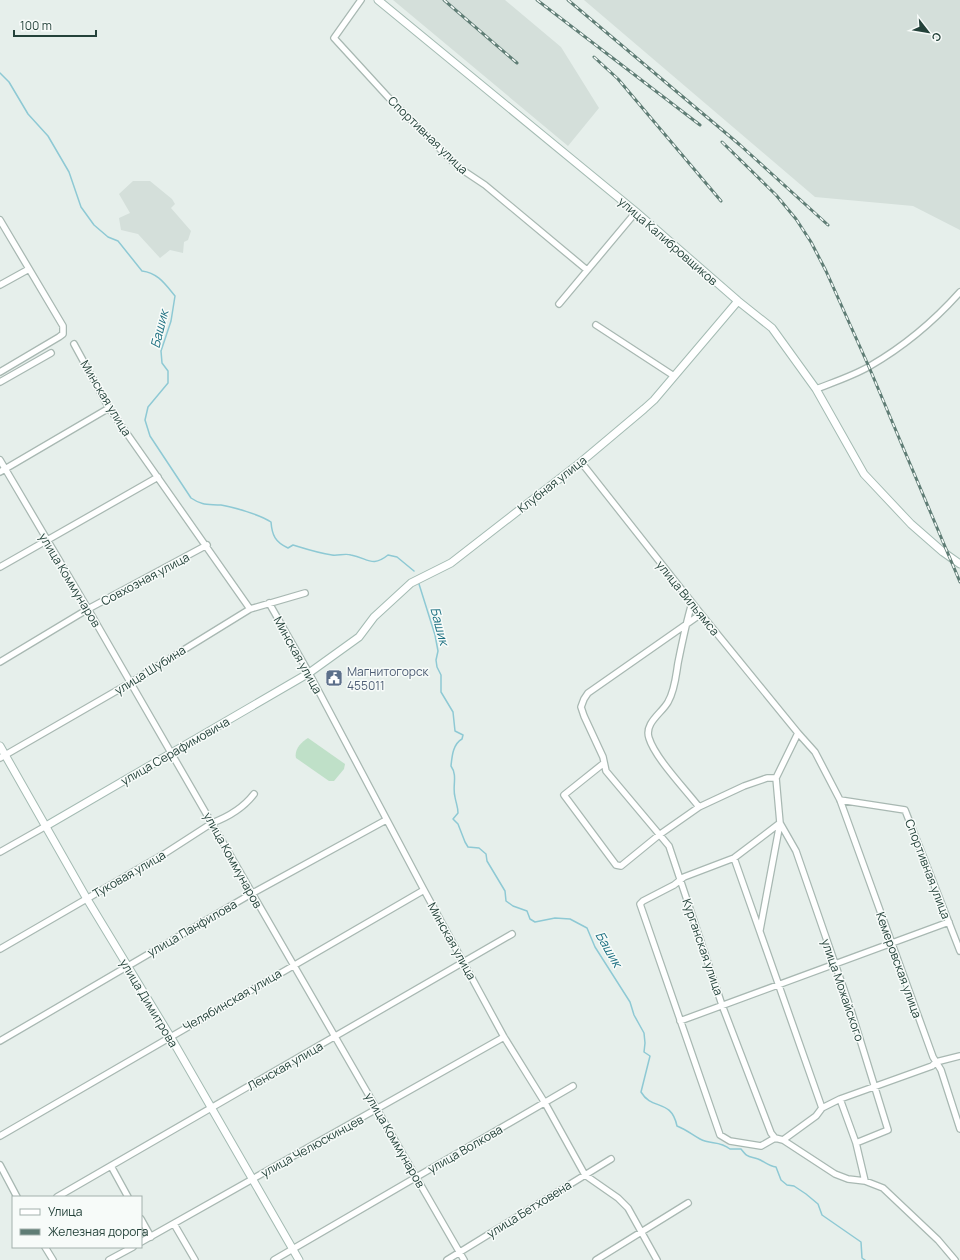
<svg xmlns="http://www.w3.org/2000/svg" width="960" height="1260" viewBox="0 0 960 1260" font-family="Manrope,sans-serif">
  <style>
    .built { fill: #d4dfda }
    .green { fill: #bfe0c8 }
    .lines { fill: none; stroke-linecap: round; stroke-linejoin: round }
    .stream { stroke: #8ec9d4; stroke-width: 1.5 }
    .street-casing { stroke: #a8b8b2; stroke-width: 8 }
    .secondary-casing { stroke: #a4bbb3; stroke-width: 9 }
    .street { stroke: #fff; stroke-width: 5.5 }
    .secondary { stroke: #fff; stroke-width: 7 }
    .rail-casing { stroke: #5f7d75; stroke-width: 3 }
    .rail { stroke: #f7fbf9; stroke-width: 1.5; stroke-dasharray: 4.5; stroke-linecap: butt }
    .labels { text-anchor: middle; dominant-baseline: central; stroke-width: 3; stroke-linejoin: round; paint-order: stroke }
    .street-label { font-size: 12px; fill: #24423a; stroke: #f7fbf9 }
    .service-label { font-size: 12px; fill: #4e5e75; stroke: #f7fbf9; text-anchor: start }
    .water-label { font-size: 13px; font-style: italic; fill: #1c6f80; stroke: #f7fbf9 }
  </style>
  <rect width="100%" height="100%" fill="#e6efeb"/>
  <!-- built -->
  <path class="built" d="M393,0H505L561,47L599,108L568,146Z
    M584,0H960V230L913,206L815,197Z
    M133,181H150L172,199L175,204L171,208L191,231L188,240L184,242L183,253L170,250L160,258L138,234L121,230L119,218L130,213L119,194Z"/>
  <!-- green -->
  <path class="green" d="M308,738L345,764L344,769L334,781H329L296,758C294,750 301,742 308,738Z"/>
  <g class="lines">
    <!-- stream -->
    <path class="stream" d="M0,73L9,82L28,114L48,136L69,172L81,207L94,225L108,237L118,241L142,271C158,273 165,284 175,296L171,321L161,351L162,363L168,371V383L148,407L145,420L150,436L191,498C203,506 207,504 221,505C233,507 261,515 271,522C272,535 275,542 288,548L293,545C306,549 318,553 332,555C338,556 345,553 351,555C368,558 372,568 388,555L397,557L414,571
      M419,584L435,635L438,651L436,660L437,667L441,675V692L453,712L455,731L463,735L462,739C453,744 452,756 451,766C458,776 452,786 455,797C456,803 458,807 458,813L453,819L458,824L465,842L468,847L479,848L486,854L487,861L505,891L506,901L513,906L527,911L530,919L535,922L555,918L570,919L587,928L595,947L630,1002L634,1015L644,1033L645,1043L644,1052L650,1056L641,1092C652,1111 671,1098 677,1126C687,1130 691,1134 700,1139C711,1145 719,1140 730,1149H741C748,1158 748,1156 758,1159C764,1161 768,1166 776,1167L781,1180L787,1185L794,1186L806,1194L818,1204L822,1215L861,1242L862,1258L865,1260"/>
    <!-- street casing -->
    <g class="street-casing">
      <path id="street" d="M361,0L334,38L388,97L458,167L485,185L587,270
        M0,220L63,326V334L59,337L0,372
        M0,285L29,269
        M559,304L636,212
        M596,325L674,376
        M74,344L109,408L250,609
        M0,382L51,353
        M816,389C834,382 853,376 870,366C903,347 935,320 960,292
        M0,460L88,609L464,1260
        M581,462L701,614L798,733L815,752L840,800L933,1057L941,1070L960,1129
        M0,472L109,408
        M0,567L158,477
        M269,603L309,673L424,890L504,1037L545,1103L585,1175L618,1198L628,1208L657,1260
        M692,603C686,623 682,643 678,663C676,675 675,690 668,702C662,713 644,723 649,738C655,758 686,790 699,807
        M701,614L588,693L584,699L581,707L584,716L603,757L606,771L669,846L722,1005L771,1133L775,1138L783,1140L835,1174L848,1179L865,1181L883,1188L938,1240L955,1260
        M0,662L88,609L207,545
        M798,733L776,778L780,823L796,851L850,1007L888,1130L856,1143L865,1181
        M0,758L130,683L250,609L305,593
        M604,763L564,795L616,865L621,866L659,835L699,807L744,786L767,778H776
        M840,800L905,810L960,951
        M0,852L46,826
        M734,858L822,1108
        M760,930L780,823
        M0,949L164,854L212,823C228,817 244,807 254,794
        M680,1021L949,922
        M0,1041L251,894L386,820
        M840,1099L856,1143
        M0,1136L424,890
        M775,1138L761,1146L730,1141L720,1135L640,904L643,901L674,885L684,877L734,858L780,823
        M783,1140L816,1116L822,1108L840,1099L932,1066L936,1062L960,1056
        M0,1165L17,1197
        M111,1166L128,1197
        M57,1197L512,934
        M141,1219L151,1237
        M174,1224L195,1260
        M141,1242L504,1037
        M45,1247L53,1260
        M109,1260L133,1247
        M274,1260L573,1086
        M447,1260L611,1159
        M596,1260L688,1203"/>
    </g>
    <!-- secondary casing -->
    <g class="secondary-casing">
      <path id="secondary" d="M378,0L636,212L738,301L772,328L816,389L864,474L911,524L943,552L960,564
        M0,746L87,899L170,1036L299,1260
        M46,826L309,673L359,637L374,617L411,583L451,563L581,462L644,409L654,400L738,301"/>
    </g>
    <!-- street -->
    <use href="#street" class="street"/>
    <!-- secondary -->
    <use href="#secondary" class="secondary"/>
    <!-- rail casing -->
    <g class="rail-casing">
      <path id="rail" d="M444,0L517,63
        M537,0L700,125
        M568,0L740,145L828,225
        M594,57L618,79L721,201
        M722,142L776,195L796,219L811,242L826,271L869,367L960,582"/>
    </g>
    <!-- rail -->
    <use href="#rail" class="rail"/>
  </g>
  <!-- icons -->
  <defs>
    <g id="civic-square" transform="scale(0.9)"><rect x="-9" y="-9" width="18" height="18" rx="4" fill="#5c6f8a" stroke="#f7fbf9"/><path d="M-.6-6.5H3V-4.5H.6V-3L4-1V1h2V6H-6V1h2V-1L-.6-3ZM-1.2 2.5V6h2.4V2.5Z" fill="#fff"/></g>
  </defs>
  <g fill-rule="evenodd">
    <use href="#civic-square" x="334" y="678"/>
  </g>
  <g class="labels">
    <!-- street labels -->
    <g class="street-label">
      <text transform="translate(428 135) rotate(44)">Спортивная улица</text>
      <text transform="translate(668 241) rotate(41)">улица Калибровщиков</text>
      <text transform="translate(106 398) rotate(59)">Минская улица</text>
      <text transform="translate(552 484) rotate(-38)">Клубная улица</text>
      <text transform="translate(145 579) rotate(-28)">Совхозная улица</text>
      <text transform="translate(70 580) rotate(59)">улица Коммунаров</text>
      <text transform="translate(688 598) rotate(51)">улица Вильямса</text>
      <text transform="translate(298 655) rotate(61)">Минская улица</text>
      <text transform="translate(150 670) rotate(-32)">улица Шубина</text>
      <text transform="translate(175 751) rotate(-30)">улица Серафимовича</text>
      <text transform="translate(233 860) rotate(61)">улица Коммунаров</text>
      <text transform="translate(928 869) rotate(69)">Спортивная улица</text>
      <text transform="translate(129 874) rotate(-30)">Туковая улица</text>
      <text transform="translate(192 928) rotate(-30)">улица Панфилова</text>
      <text transform="translate(452 941) rotate(61)">Минская улица</text>
      <text transform="translate(703 947) rotate(71)">Курганская улица</text>
      <text transform="translate(899 965) rotate(70)">Кемеровская улица</text>
      <text transform="translate(843 990) rotate(71)">улица Можайского</text>
      <text transform="translate(232 1000) rotate(-30)">Челябинская улица</text>
      <text transform="translate(149 1003) rotate(59)">улица Димитрова</text>
      <text transform="translate(285 1066) rotate(-30)">Ленская улица</text>
      <text transform="translate(395 1140) rotate(60)">улица Коммунаров</text>
      <text transform="translate(312 1146) rotate(-29)">улица Челюскинцев</text>
      <text transform="translate(465 1149) rotate(-30)">улица Волкова</text>
      <text transform="translate(529 1209) rotate(-32)">улица Бетховена</text>
    </g>
    <!-- service labels -->
    <g class="service-label">
      <text x="347" y="671">Магнитогорск<tspan x="347" dy="14">455011</tspan></text>
    </g>
    <!-- water labels -->
    <g class="water-label">
      <text transform="translate(159 329) rotate(-76)">Башик</text>
      <text transform="translate(440 626) rotate(75)">Башик</text>
      <text transform="translate(609 949) rotate(60)">Башик</text>
    </g>
  </g>
  <!-- legend -->
  <rect x="12" y="1196" width="130" height="52" fill="#f7fbf9" stroke="#a3b1ad"/>
  <rect x="20" y="1209" width="20" height="6" fill="#ffffff" stroke="#a3b1ad"/>
  <text x="48" y="1216" font-size="12" fill="#24423a">Улица</text>
  <rect x="20" y="1229" width="20" height="6" fill="#5f7d75" stroke="#a3b1ad"/>
  <text x="48" y="1236" font-size="12" fill="#24423a">Железная дорога</text>
  <!-- north arrow -->
  <g transform="translate(928 32) rotate(121)" stroke="#f7fbf9" stroke-width="3" paint-order="stroke">
  <path d="M0-3L7 15L0 10L-7 15Z" fill="#24423a"/>
  <text y="-6" font-size="11" font-weight="bold" text-anchor="middle" fill="#24423a">С</text>
  </g>
  <!-- scale -->
  <path d="M14 30v6h82v-6" fill="none" stroke="#24423a" stroke-width="2"/>
  <text x="20" y="30" font-size="12" fill="#24423a" stroke="#f7fbf9" stroke-width="3" paint-order="stroke">100 m</text>
</svg>
